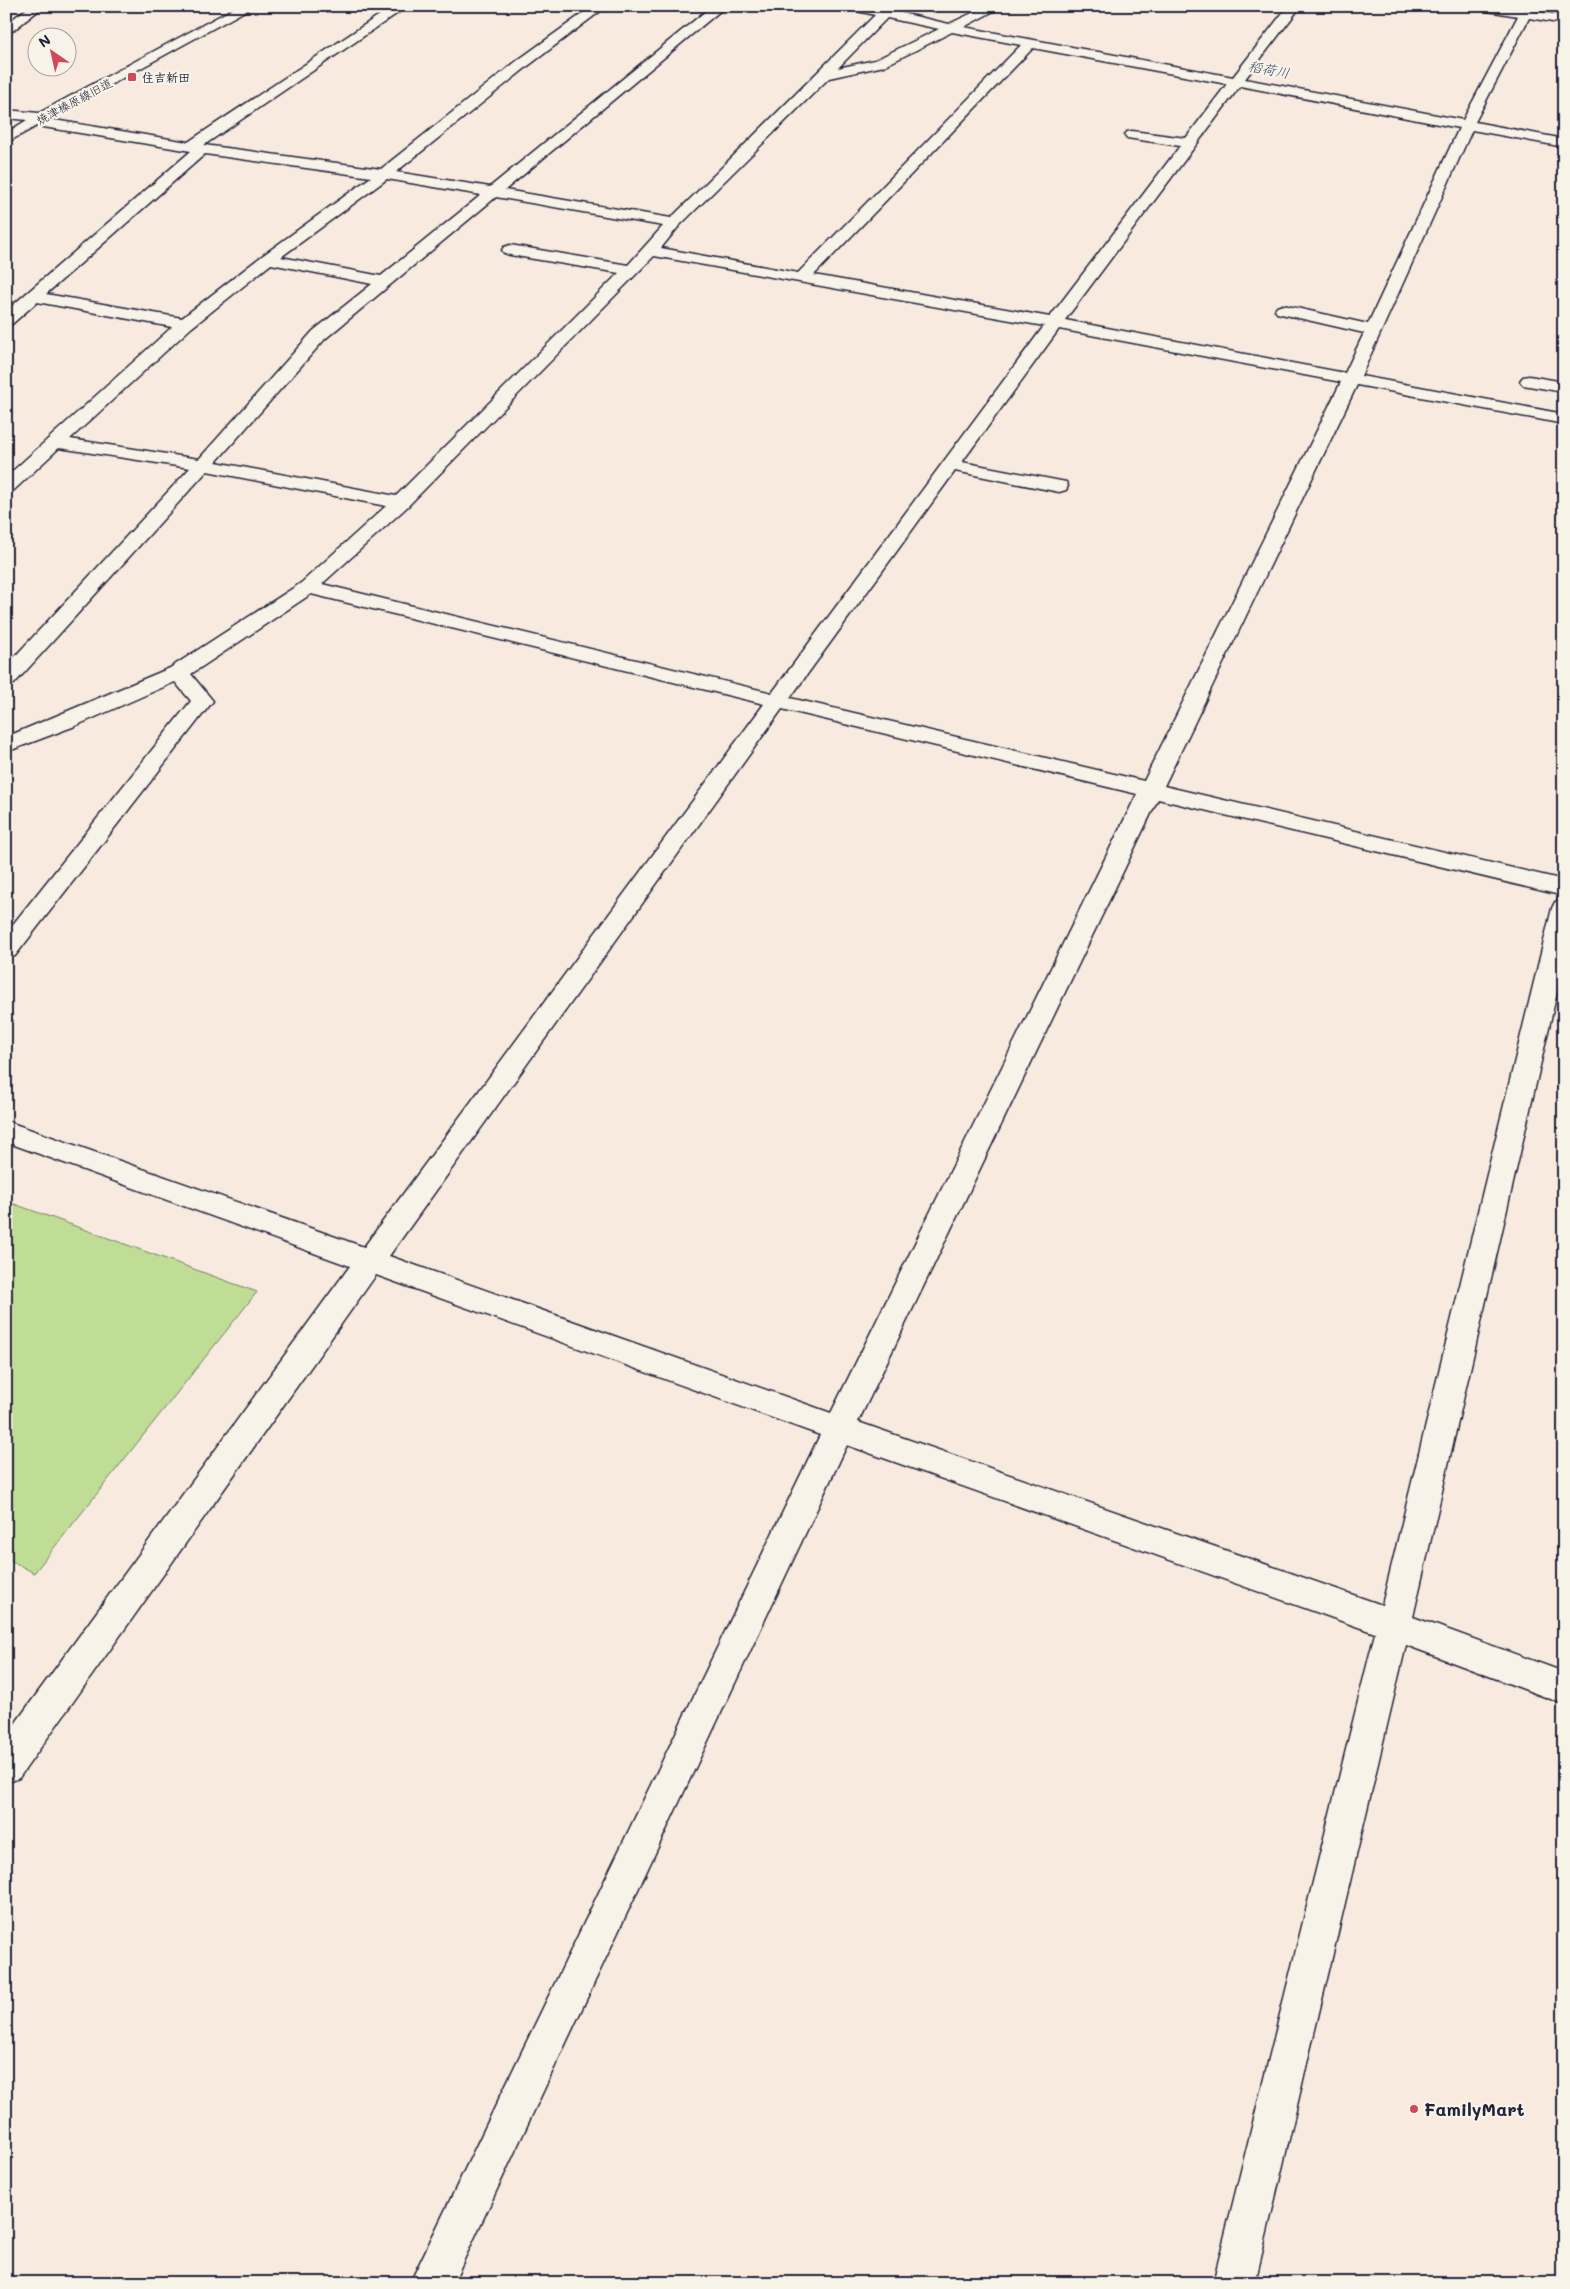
<svg xmlns="http://www.w3.org/2000/svg" width="1570" height="2289" viewBox="0 0 1570 2289" font-family="Mali,'Klee One',sans-serif">
  <style>
    .green { fill: #c0dd95; stroke: #718068 }
    .lines { fill: none; stroke-linecap: round; stroke-linejoin: round }
    .minor-casing { stroke: #22223b; stroke-width: 3 }
    .minor { fill: #f7f3e8; fill-rule: evenodd }
    .poi-dot { fill: #d1495b; stroke: #f7f3e8; stroke-width: 2 }
    .labels { text-anchor: middle; dominant-baseline: central; stroke-width: 4.5; stroke-linejoin: round; paint-order: stroke }
    .far-poi-label { font-size: 12px; font-weight: bold; fill: #22223b; stroke: #f7f3e8; text-anchor: start }
    .far-street-label { font-size: 12px; fill: #22223b; stroke: #f7f3e8 }
    .far-water-label { font-size: 14px; font-style: italic; fill: #3f506a; stroke: #f7f3e8 }
    .near-poi-label { font-size: 18px; font-weight: bold; fill: #22223b; stroke: #f7f3e8; text-anchor: start }
  </style>
  <rect width="100%" height="100%" fill="#f9eadf"/>
  <filter id="ink" filterUnits="userSpaceOnUse"><feTurbulence type="fractalNoise" baseFrequency=".02" numOctaves="2"/><feDisplacementMap in="SourceGraphic" scale="10" xChannelSelector="R" yChannelSelector="G"/><feConvolveMatrix kernelMatrix="1 2 1 2 8 2 1 2 1" color-interpolation-filters="sRGB"/></filter>
  <g filter="url(#ink)">
    <!-- green -->
    <path class="green" d="M6,1201L257,1292L34,1573L6,1558Z"/>
    <g class="lines">
      <!-- minor casing -->
      <g class="minor-casing">
        <path id="minor" d="M30,6H44L10,33L6,34V24Z
          M238,6H254L48,119L188,142L393,6H408L204,145L381,169L518,60L593,6H607L528,66L396,172L490,187L712,6H726L505,190L671,218L875,15L848,9L846,6H870L881,9L884,6H897L893,11L949,24L987,6H1003L964,27L1233,77L1288,6H1301L1245,79L1463,120L1518,16L1482,10L1476,6H1503L1564,16V24L1529,18L1475,122L1564,139V147L1472,130L1361,376L1564,414V424L1357,385L1164,786L1564,880V896L1158,799L858,1422L1382,1605L1552,908L1555,902L1564,900V962L1413,1617L1564,1672V1704L1406,1645L1255,2283H1213L1375,1633L847,1445L453,2283H410L820,1435L376,1275L19,1778L6,1783V1736L350,1266L6,1142V1121L364,1247L764,704L311,594L191,674L213,701L15,956L6,958V933L191,701L175,682L75,726L6,752V737L170,668L301,583L386,506L207,471L14,684L6,685V666L190,468L59,448L13,491L6,493V477L172,327L37,302L12,324L6,325V311L191,151L37,126L6,143V133L27,120L6,118V110L39,113ZM887,18L939,29L875,60L838,68ZM952,32L1021,45L798,273L661,248L679,226L829,78L884,66ZM1033,48L1227,84L1186,138L1132,131L1127,132L1125,135L1127,138L1180,146L1050,317L814,275ZM1240,86L1459,128L1368,324L1283,305L1277,307L1275,310L1277,313L1364,333L1345,373L1065,320ZM205,154L371,177L262,256L182,318L46,294ZM387,179L481,195L381,276L281,257ZM496,197L663,226L628,265L510,245L504,247L502,250L504,253L510,255L619,273L396,496L216,462L325,339ZM654,256L1044,326L772,693L322,584L407,507ZM271,264L372,284L313,331L199,459L70,439L191,328ZM1059,329L1341,382L1144,781L790,698L955,471L1059,492L1066,490L1068,486L1066,482L962,462ZM782,709L1137,794L831,1413L389,1256Z
          M1529,376L1564,382V392L1523,385L1520,381L1523,377Z"/>
      </g>
      <!-- minor -->
      <use href="#minor" class="minor"/>
    </g>
  </g>
  <!-- markers -->
  <g class="poi-dot">
    <rect x="127" y="72" width="10" height="10" rx="2.5"/>
    <circle cx="1414" cy="2109" r="5"/>
  </g>
  <g class="labels">
    <!-- far-poi labels -->
    <g class="far-poi-label">
      <text x="142" y="77">住吉新田</text>
    </g>
    <!-- far-street labels -->
    <g class="far-street-label">
      <text transform="translate(74 101) rotate(-28)">焼津榛原線旧道</text>
    </g>
    <!-- far-water labels -->
    <g class="far-water-label">
      <text transform="translate(1269 69) rotate(11)">稻荷川</text>
    </g>
    <!-- near-poi labels -->
    <g class="near-poi-label">
      <text x="1424" y="2109">FamilyMart</text>
    </g>
  </g>
  <!-- margin -->
  <rect width="1570" height="2289" fill="none" stroke="#f7f3e8" stroke-width="25"/>
  <rect x="12" y="12" width="1545" height="2264" fill="none" stroke="#22223b" stroke-width="2" filter="url(#ink)"/>
  <!-- north arrow -->
  <g transform="translate(52 52) rotate(326)"><circle r="24" fill="#f7f3e8" stroke="#a29fa3"/>
  <path d="M0-4L9 19L0 12L-9 19Z" fill="#d1495b"/>
  <text y="-8" font-size="14" font-weight="bold" text-anchor="middle" fill="#22223b">N</text>
  </g>
</svg>
